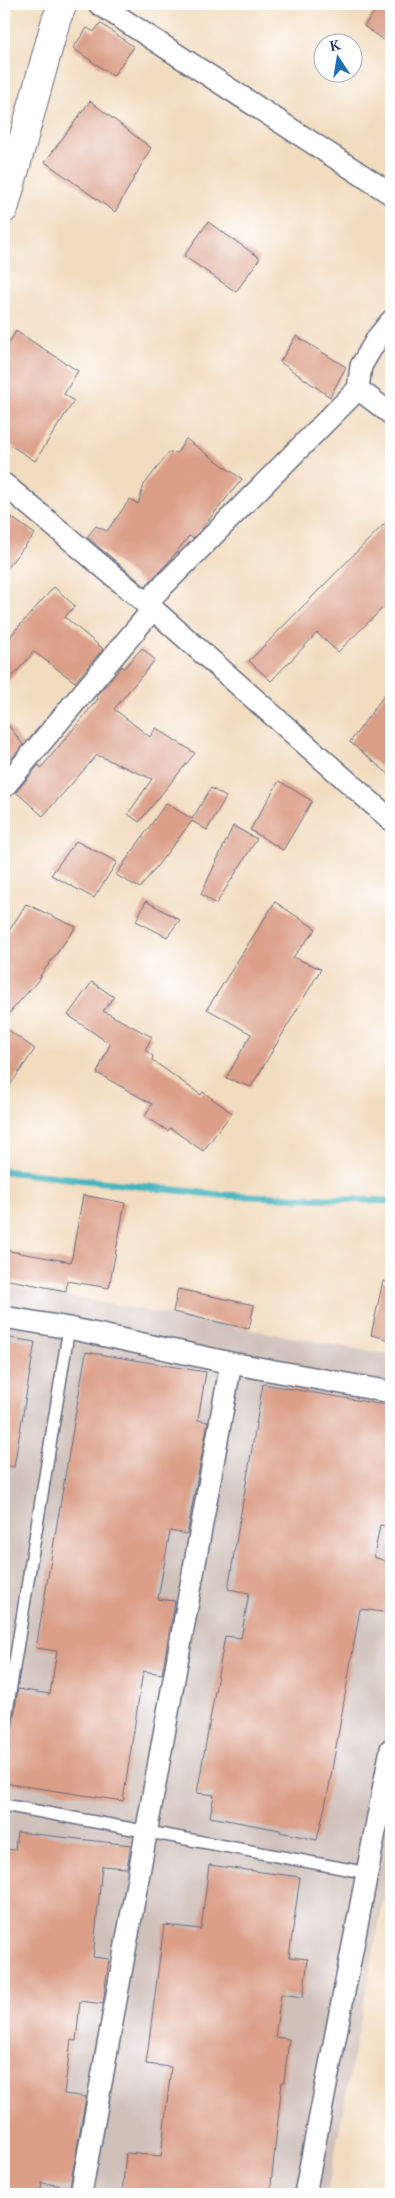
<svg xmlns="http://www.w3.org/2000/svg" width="395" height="2198" viewBox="0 0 395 2198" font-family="Cardo,serif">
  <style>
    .industrial { fill: #cfc0ba }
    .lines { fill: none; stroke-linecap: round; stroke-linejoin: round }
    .stream { stroke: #44b4bd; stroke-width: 7 }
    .building { fill: #db9f88 }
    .lane-casing { stroke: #666c80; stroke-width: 14 }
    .street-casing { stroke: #666c80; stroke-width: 24 }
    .secondary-casing { stroke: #666c80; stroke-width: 30 }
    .lane { stroke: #fff; stroke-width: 11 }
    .street { stroke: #fff; stroke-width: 21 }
    .secondary { stroke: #fff; stroke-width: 28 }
  </style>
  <rect width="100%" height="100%" fill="#fff"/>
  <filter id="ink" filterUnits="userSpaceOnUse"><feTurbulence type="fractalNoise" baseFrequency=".02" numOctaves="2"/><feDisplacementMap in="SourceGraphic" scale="10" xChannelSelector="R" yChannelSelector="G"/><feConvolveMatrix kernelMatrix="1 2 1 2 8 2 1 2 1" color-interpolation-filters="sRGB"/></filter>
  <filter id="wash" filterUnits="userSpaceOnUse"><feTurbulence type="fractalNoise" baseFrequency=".0096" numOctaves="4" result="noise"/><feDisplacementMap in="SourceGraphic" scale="20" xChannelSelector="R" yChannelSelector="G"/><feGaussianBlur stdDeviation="1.12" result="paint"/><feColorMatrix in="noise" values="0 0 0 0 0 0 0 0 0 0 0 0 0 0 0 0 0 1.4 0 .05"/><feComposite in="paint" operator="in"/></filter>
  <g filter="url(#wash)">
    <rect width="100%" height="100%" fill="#f2dcbf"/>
    <!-- industrial -->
    <path class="industrial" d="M4,1285L391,1355V1860L327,2194H4Z"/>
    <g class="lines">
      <!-- stream -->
      <path class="stream" d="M4,1171L220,1195L391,1201"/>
    </g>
    <g id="blocks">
      <!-- building -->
      <path class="building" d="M380,4H391V46L364,26Z
        M100,23L134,47L113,76L73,48L87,28L94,32Z
        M90,101L151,148L115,212L45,162Z
        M208,222L260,258L236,292L184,256Z
        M16,331L78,371L64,394L74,401L35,461L4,441V351Z
        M296,336L346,367L330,397L280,362Z
        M186,439L242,479L199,532L193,538L189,536L168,563L145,586L87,537L96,526L107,531L130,499L138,504L144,485L169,452L177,453Z
        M4,512L35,534L4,571Z
        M391,517V600L338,652L317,633L271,681L249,661Z
        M54,587L75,606L65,617L103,649L75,682L34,652L4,686V643Z
        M142,648L155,660L114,709L150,737L156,728L195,753L139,822L128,814L152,779L97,755L43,816L16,792L39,765L41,768L98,699L96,697L122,666L124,668Z
        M391,686V776L350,742Z
        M4,719L23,745L4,768Z
        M279,781L312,801L283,850L250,830Z
        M211,788L226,797L207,830L192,821L140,888L116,875L166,803L192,819Z
        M233,826L257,839L216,904L201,894Z
        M76,841L117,862L94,898L51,875Z
        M146,901L180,920L167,937L136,921Z
        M275,902L316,929L293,957L321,969L251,1087L226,1078L251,1034L207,1009Z
        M26,904L76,927L40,976H42L4,1019V939Z
        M92,982L114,997L103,1011L152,1037L145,1050L153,1056L152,1060L201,1095L203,1092L232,1113L203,1151L170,1128L168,1131L145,1116L152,1104L97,1073L110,1044L68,1015Z
        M4,1027L35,1049L4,1094Z
        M83,1195L125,1203L109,1288L67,1281L66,1291L4,1279V1250L71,1262Z
        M383,1281L391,1282V1340L371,1335Z
        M178,1289L254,1305L249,1329L173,1312Z
        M4,1337L35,1342L14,1467L4,1466Z
        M86,1352L206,1372L198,1420L208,1422L187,1534L170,1531L158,1599L175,1601L162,1674L143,1671L123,1801L4,1783L18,1689L50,1694L57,1651L36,1648Z
        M263,1384L391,1406V1527L380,1525L374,1557L391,1563V1613L360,1609L328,1793L317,1840L280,1832V1830L210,1817L214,1795L197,1793L225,1636L241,1638L249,1593L228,1589Z
        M17,1832L131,1845L127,1868L102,1866L93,1957L109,1959L103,2004L80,2001L76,2041L71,2040L64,2094L86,2097L70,2187L42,2183L40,2194H4V1849L15,1850Z
        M209,1865L300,1877L289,1957L308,1959L303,1997L281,1994L275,2037L289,2039L284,2082H282L270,2194H122L126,2153L161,2156L171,2067L146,2064L164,1925L201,1929Z"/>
    </g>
  </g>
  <g filter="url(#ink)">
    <use href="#blocks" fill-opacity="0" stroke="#666c80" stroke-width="1"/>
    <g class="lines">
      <!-- lane casing -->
      <g class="lane-casing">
        <path id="lane" d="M4,1729L69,1328
          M4,1805L368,1873"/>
      </g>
      <!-- street casing -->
      <g class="street-casing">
        <path id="street" d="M99,4L391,194
          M358,389L391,414
          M4,484L153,609L391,820
          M145,604L358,389L361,366L378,337L391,321
          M4,787L153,609
          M4,1317L69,1328L231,1363L391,1392
          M81,2194L231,1363
          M305,2194L391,1749"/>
      </g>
      <!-- secondary casing -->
      <g class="secondary-casing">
        <path id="secondary" d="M4,209L56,20L63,4"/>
      </g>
      <!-- lane -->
      <use href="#lane" class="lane"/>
      <!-- street -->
      <use href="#street" class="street"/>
      <!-- secondary -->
      <use href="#secondary" class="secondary"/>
    </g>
  </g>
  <!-- margin -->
  <rect width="395" height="2198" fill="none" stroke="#fff" stroke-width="20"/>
  <!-- north arrow -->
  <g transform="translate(338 58) rotate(348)"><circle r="24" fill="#ffffff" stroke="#a4acbf"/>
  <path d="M0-4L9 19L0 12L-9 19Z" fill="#1f6fb2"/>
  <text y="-8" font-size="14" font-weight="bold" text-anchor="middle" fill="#1b2f5e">K</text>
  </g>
</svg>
